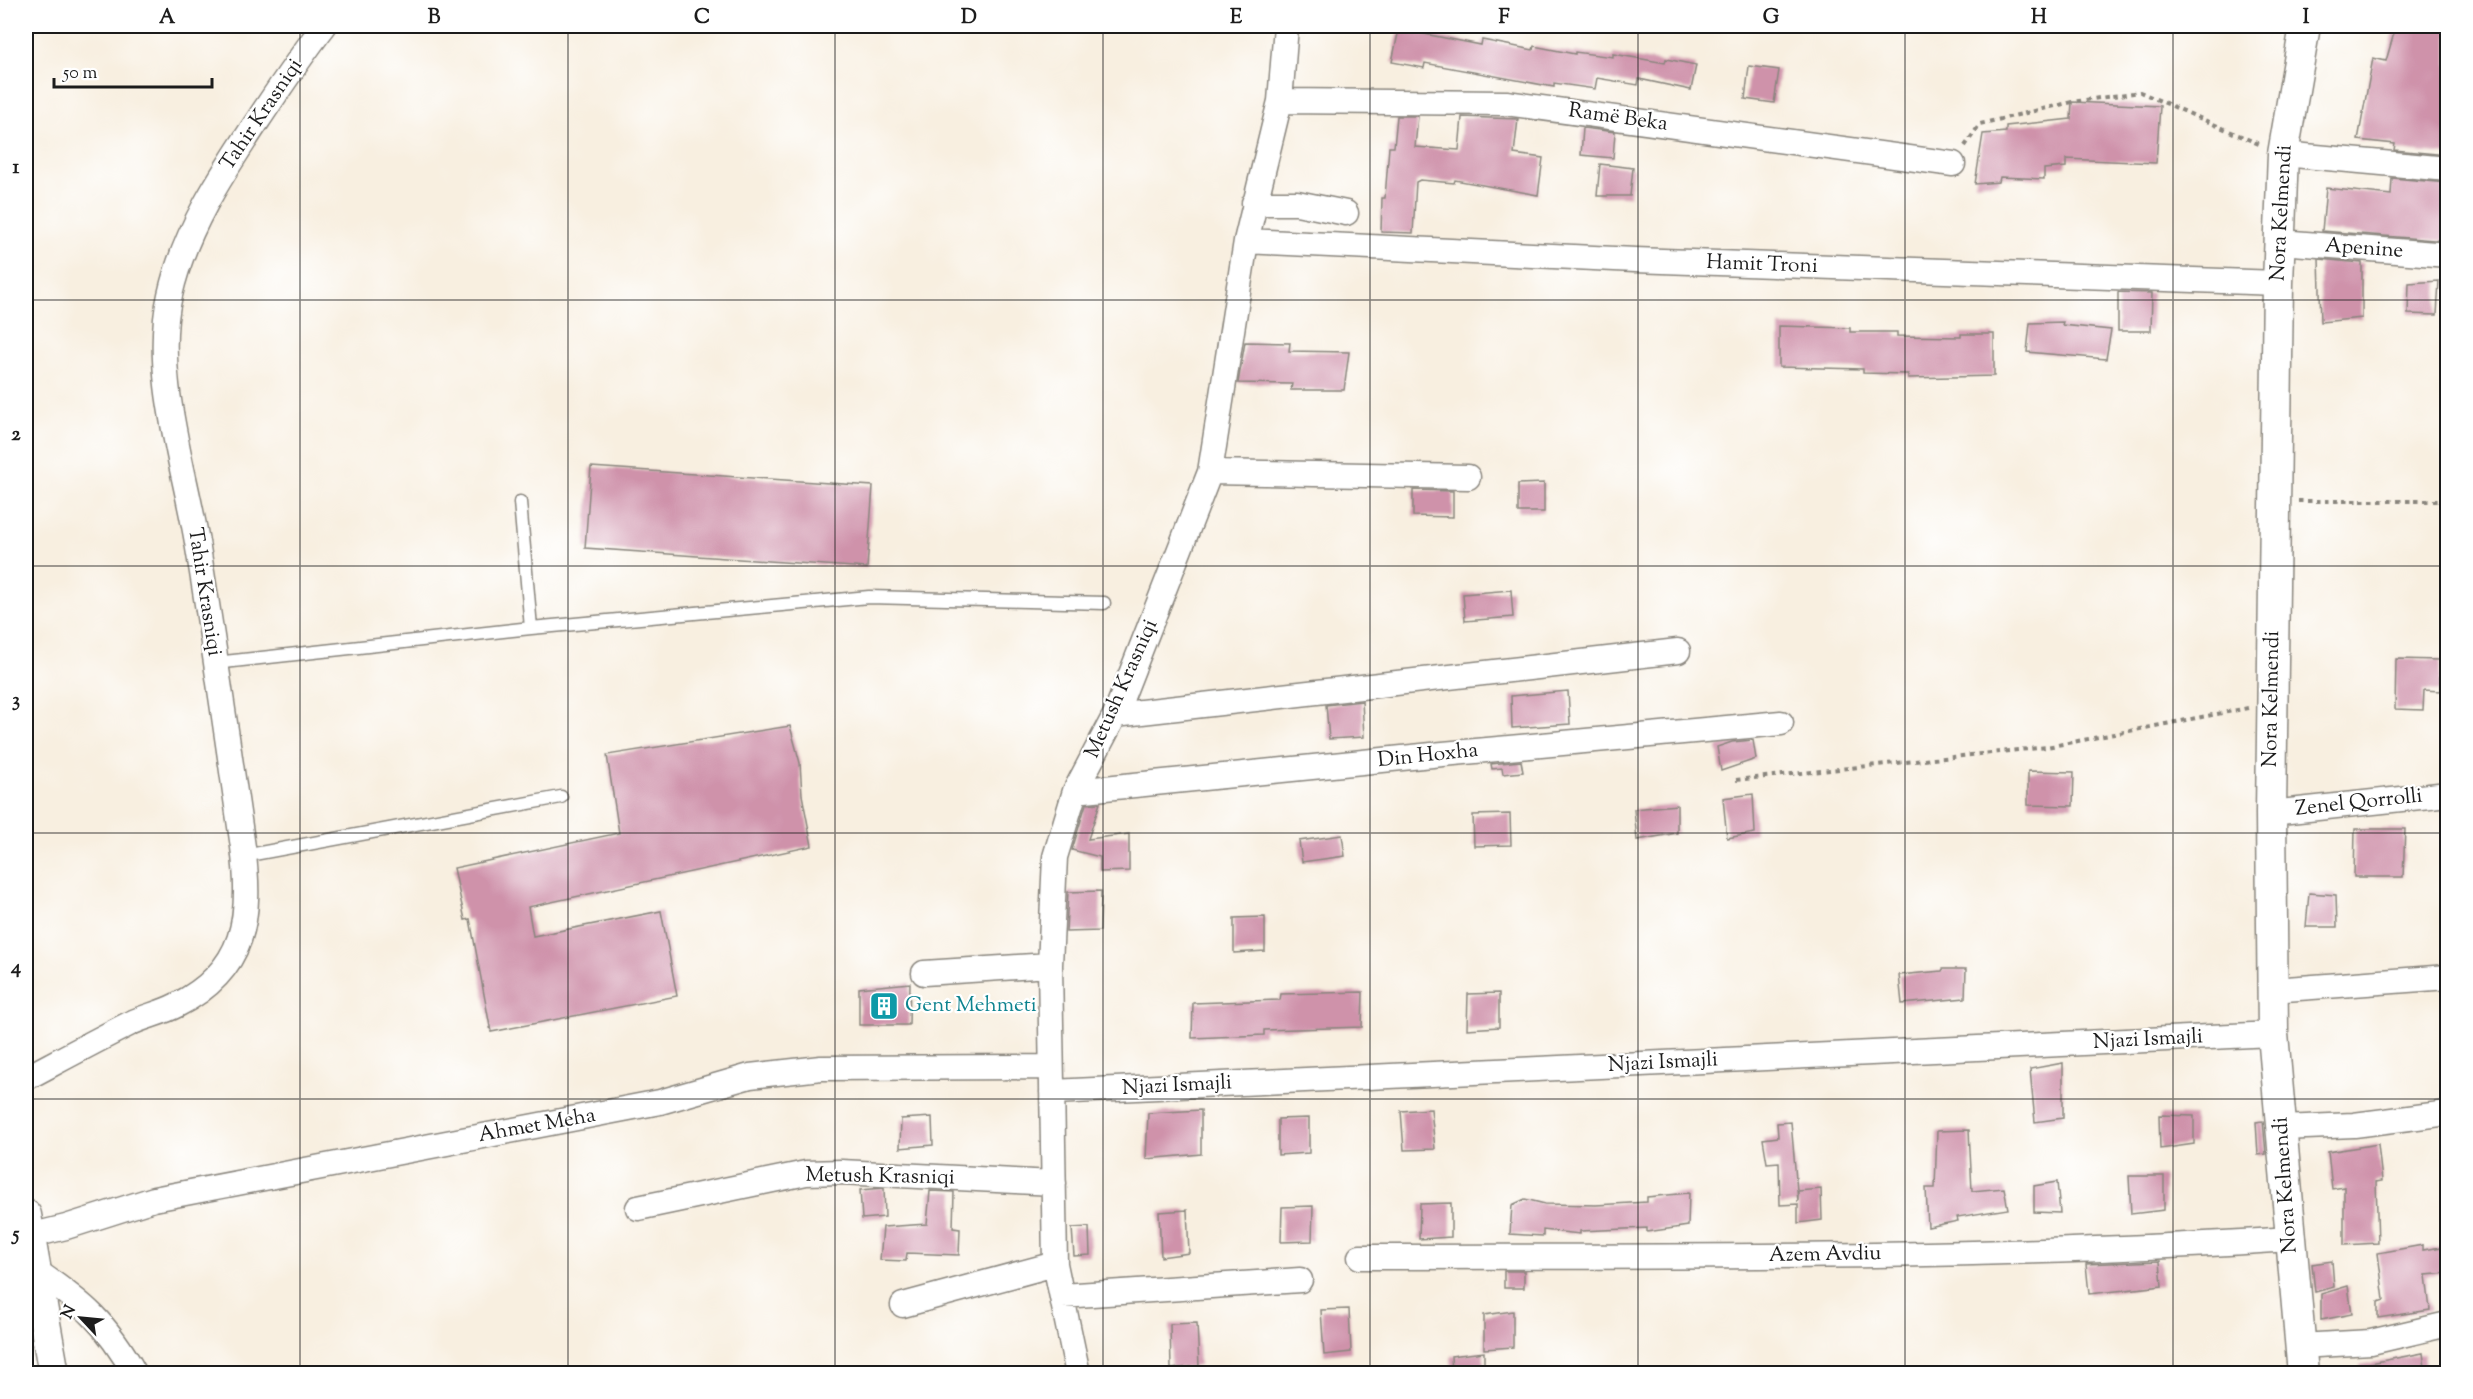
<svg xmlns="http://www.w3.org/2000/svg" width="2473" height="1399" viewBox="0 0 2473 1399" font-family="'Sorts Mill Goudy',serif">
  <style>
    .building { fill: #cf92aa }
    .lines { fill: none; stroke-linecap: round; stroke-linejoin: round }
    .service-casing { stroke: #8a867e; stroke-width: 15 }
    .minor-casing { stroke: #8a867e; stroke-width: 27 }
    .tertiary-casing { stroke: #8a867e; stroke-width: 33 }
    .path { stroke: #8a867e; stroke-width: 4; stroke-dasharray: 4.5 4.5; stroke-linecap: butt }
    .service { stroke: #fff; stroke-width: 12 }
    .minor { stroke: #fff; stroke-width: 24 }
    .tertiary { stroke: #fff; stroke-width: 30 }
    .grid { fill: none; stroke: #1c1c1c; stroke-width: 1.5; stroke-opacity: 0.55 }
    .labels { text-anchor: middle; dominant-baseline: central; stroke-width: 4.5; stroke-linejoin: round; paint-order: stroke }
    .street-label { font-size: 21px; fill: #1c1c1c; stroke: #fff }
    .culture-label { font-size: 21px; fill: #0d838f; stroke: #fff; text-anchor: start }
    .neatline { fill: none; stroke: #1c1c1c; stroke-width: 2 }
    .grid-label { font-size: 20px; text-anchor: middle; font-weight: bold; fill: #1c1c1c }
  </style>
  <rect width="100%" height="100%" fill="#fff"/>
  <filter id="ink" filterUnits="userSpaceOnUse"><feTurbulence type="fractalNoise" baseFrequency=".0167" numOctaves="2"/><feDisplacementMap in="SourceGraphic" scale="12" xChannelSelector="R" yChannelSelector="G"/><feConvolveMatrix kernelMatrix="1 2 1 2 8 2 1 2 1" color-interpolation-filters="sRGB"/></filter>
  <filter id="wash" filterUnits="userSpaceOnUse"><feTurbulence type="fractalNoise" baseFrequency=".008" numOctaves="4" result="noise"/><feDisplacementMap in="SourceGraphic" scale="24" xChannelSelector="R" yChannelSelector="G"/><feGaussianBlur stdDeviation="1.35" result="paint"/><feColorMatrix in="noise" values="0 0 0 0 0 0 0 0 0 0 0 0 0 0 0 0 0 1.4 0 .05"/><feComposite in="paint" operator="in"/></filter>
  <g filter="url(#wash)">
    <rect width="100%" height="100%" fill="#f8efe0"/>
    <g id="blocks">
      <!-- building -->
      <path class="building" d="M2396,26H2448V155L2394,150L2395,144L2358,140L2373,58L2386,61Z
        M1399,29L1481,45L1482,40L1533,50L1534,46L1575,54V52L1613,57V54L1665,63L1666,59L1696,65L1691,90L1639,79L1638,85L1597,78L1595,89L1554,83V87L1425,63L1424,68L1392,62Z
        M1749,66L1779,70L1774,103L1745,99Z
        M2072,102L2160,106L2156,163L2066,159V167L2044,169V179L2000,177L1999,182L1975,184L1983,134L2006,132V126L2071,119Z
        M1397,116H1418L1415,147L1459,150L1462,117L1518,119L1514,154L1543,158L1538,195L1455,180L1454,183L1420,180L1416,182L1413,233L1381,232L1382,198H1385L1389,147H1394Z
        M1583,128L1615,132L1613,158L1581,155Z
        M1600,164L1633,168L1630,196H1597Z
        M2392,178L2448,183L2447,241L2322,231L2326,188L2391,195Z
        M2319,259L2362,263V318L2321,322Z
        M2439,281L2437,315L2408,314L2409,283Z
        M2118,292L2152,293L2151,331H2118Z
        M2063,322L2062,325L2111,330L2106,359L2027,352L2030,323Z
        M1779,326L1850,328V332H1897V336L1961,337V334H1994V376L1908,378V374L1863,373V369L1779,367Z
        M1245,342L1290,343L1289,351L1349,352L1344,390H1291L1292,384L1238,383Z
        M591,467L873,486L867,568L585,548Z
        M1544,483V512H1518V484Z
        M1413,490L1453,491V517L1413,516Z
        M1511,590L1513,617L1465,621L1463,594Z
        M2396,659L2440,660V691L2424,690L2423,710L2395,709Z
        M1568,691L1570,724L1512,728L1511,696Z
        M1362,701L1364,737L1329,739L1326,705Z
        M790,726L800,763L802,795L812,846L528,907L533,936L661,911L677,996L491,1032L470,919L465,920L454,868L619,833L607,755Z
        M1753,740L1756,759L1721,771L1717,747L1732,742Z
        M1521,761L1523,772L1503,774L1502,768L1492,769L1491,764Z
        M2028,771L2074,772L2073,806L2028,805Z
        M1753,794L1755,833L1727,838L1723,798Z
        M1100,803L1088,839L1129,834V871L1100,872V857L1072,850L1086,804Z
        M1677,805V833L1637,840L1634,809Z
        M1510,814L1511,845L1474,846L1473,815Z
        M2355,829H2405L2403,877H2354Z
        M1342,835L1345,856L1302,862L1299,841Z
        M1101,891L1100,931L1066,932L1068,892Z
        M2309,893L2336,895L2337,927H2306Z
        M1265,917V951L1234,953V918Z
        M1943,969H1966L1965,998L1902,1004L1899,975L1942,971Z
        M910,983L909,1025H859V988Z
        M1363,992L1362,1027L1264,1030V1035L1192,1038L1193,1003L1280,1000L1281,994Z
        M1499,993V1027L1467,1029L1468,994Z
        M2063,1063V1118L2035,1122L2030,1069Z
        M1431,1109L1435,1149L1404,1150L1401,1111Z
        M1201,1110V1154L1146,1159L1148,1113Z
        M2159,1115L2194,1116V1144L2160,1149Z
        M932,1117L933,1145L900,1148L901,1119Z
        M1309,1118V1153L1278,1155V1119Z
        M2263,1121L2266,1154L2258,1155L2256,1122Z
        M1791,1122L1798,1202V1191L1821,1189L1822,1220L1798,1223V1204L1780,1205L1779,1162L1767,1163L1763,1139L1778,1137L1777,1123Z
        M1969,1130L1972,1191L2004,1188L2008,1209L1957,1217L1958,1221L1928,1227L1926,1188H1935L1937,1131Z
        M2378,1144L2382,1181L2376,1182L2378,1243L2344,1245V1187L2332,1189L2328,1152Z
        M2129,1176H2164V1210L2131,1214Z
        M2057,1182L2060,1213L2034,1212V1186Z
        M884,1188L885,1217L862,1219L860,1190Z
        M930,1191L954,1192L953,1228L960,1229L959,1255L907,1253L906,1261L880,1260L883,1227L927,1224Z
        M1689,1193L1688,1226L1647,1232V1228L1580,1231V1234L1543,1230V1236L1510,1234L1512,1205L1525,1199L1545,1204L1596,1205L1647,1202V1197Z
        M1451,1203V1237L1419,1239L1420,1204Z
        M1313,1206L1312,1241L1281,1242L1282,1207Z
        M1187,1210L1189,1253L1161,1257L1159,1212Z
        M1089,1227L1090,1255L1074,1256L1072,1228Z
        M2423,1245V1250L2448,1246V1273L2426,1275L2430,1310L2378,1318V1302L2384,1300L2378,1253Z
        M2160,1261L2162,1286L2089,1294L2086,1264Z
        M2332,1261L2334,1287L2315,1292L2312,1264Z
        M1504,1271H1524V1288H1504Z
        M2348,1286L2352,1314L2321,1320V1294Z
        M1349,1309L1351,1352L1324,1355L1321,1310Z
        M1513,1311V1347L1484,1349V1315Z
        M1197,1323L1199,1366L1171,1369L1170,1324Z
        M1484,1352V1374H1452L1451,1356Z
        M2423,1353L2426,1374H2360V1365Z"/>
    </g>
  </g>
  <g filter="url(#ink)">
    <use href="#blocks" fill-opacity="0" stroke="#8a867e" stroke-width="1.5"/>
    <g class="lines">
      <!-- service casing -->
      <g class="service-casing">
        <path id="service" d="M520,502L531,628
          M215,663L531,628L869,597L1104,603
          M244,856L561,797"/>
      </g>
      <!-- minor casing -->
      <g class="minor-casing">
        <path id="minor" d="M1280,101L1506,103L1953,164
          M2283,154L2448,169
          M1254,203H1297L1346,213
          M1246,241L1635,260L2278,283
          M2280,242L2448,255
          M1210,472L1468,477
          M1115,715L1678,651
          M1075,791L1432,755L1781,723
          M2271,813L2448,794
          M924,973L1050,965
          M2273,990L2448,977
          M26,1078C60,1060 95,1041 131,1023C146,1016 162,1013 177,1005C246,970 252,917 243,847C228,745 214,643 197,542C184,465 152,372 170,295C185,228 224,171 262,114C282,84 302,54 324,26
          M1052,1092L2273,1034
          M2282,1128L2354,1125L2448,1113
          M638,1208L806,1173L841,1172L1054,1183
          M29,1236L66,1227L154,1199L660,1102L750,1076L821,1068L1050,1067
          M1360,1257C1670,1256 1981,1260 2290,1239
          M36,1271C84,1304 106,1322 135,1374
          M1062,1296L1300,1280
          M903,1305L1055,1264
          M2299,1346L2371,1342L2448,1324
          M1078,1374L1055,1264L1050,965L1055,857L1075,791L1115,715L1210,472L1246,241L1280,101L1286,26"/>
      </g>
      <!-- tertiary casing -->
      <g class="tertiary-casing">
        <path id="tertiary" d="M26,1215L54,1374
          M2303,1374L2273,1034L2271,813L2278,283L2283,154L2305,26"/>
      </g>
      <!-- path -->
      <path class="path" d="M1965,146L1980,124L2072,102L2140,92L2259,144
        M2298,501H2448
        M1736,780L2047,747L2248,708"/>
      <!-- service -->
      <use href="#service" class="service"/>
      <!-- minor -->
      <use href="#minor" class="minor"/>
      <!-- tertiary -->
      <use href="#tertiary" class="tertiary"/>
    </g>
  </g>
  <!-- grid -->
  <path class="grid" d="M300,26V1374M568,26V1374M835,26V1374M1103,26V1374M1370,26V1374M1638,26V1374M1905,26V1374M2173,26V1374M26,300H2448M26,566H2448M26,833H2448M26,1099H2448"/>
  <!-- icons -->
  <defs>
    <g id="building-square" transform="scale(1.5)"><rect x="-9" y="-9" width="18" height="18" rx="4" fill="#0f9aa8" stroke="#fff"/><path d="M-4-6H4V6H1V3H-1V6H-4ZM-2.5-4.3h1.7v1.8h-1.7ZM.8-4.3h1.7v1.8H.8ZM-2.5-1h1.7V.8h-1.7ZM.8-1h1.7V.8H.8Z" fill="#fff"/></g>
  </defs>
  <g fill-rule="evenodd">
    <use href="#building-square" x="884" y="1006"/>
  </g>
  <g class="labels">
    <!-- street labels -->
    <g class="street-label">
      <text transform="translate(262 115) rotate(-56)">Tahir Krasniqi</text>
      <text transform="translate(1618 118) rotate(8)">Ramë Beka</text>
      <text transform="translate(2282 213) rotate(-87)">Nora Kelmendi</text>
      <text transform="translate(2364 249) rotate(4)">Apenine</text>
      <text transform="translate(1762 265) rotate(2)">Hamit Troni</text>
      <text transform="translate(204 592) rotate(81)">Tahir Krasniqi</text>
      <text transform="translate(1122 689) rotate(-66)">Metush Krasniqi</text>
      <text transform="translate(2272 699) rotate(-89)">Nora Kelmendi</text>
      <text transform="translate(1428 756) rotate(-6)">Din Hoxha</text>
      <text transform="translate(2359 803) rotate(-6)">Zenel Qorrolli</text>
      <text transform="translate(2148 1040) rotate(-3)">Njazi Ismajli</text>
      <text transform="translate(1663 1063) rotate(-3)">Njazi Ismajli</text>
      <text transform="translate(1177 1086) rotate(-3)">Njazi Ismajli</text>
      <text transform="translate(537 1126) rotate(-10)">Ahmet Meha</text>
      <text transform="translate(880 1177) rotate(1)">Metush Krasniqi</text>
      <text transform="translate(2286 1185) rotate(-94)">Nora Kelmendi</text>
      <text transform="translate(1825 1255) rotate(-1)">Azem Avdiu</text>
    </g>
    <!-- culture labels -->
    <g class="culture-label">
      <text x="905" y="1006">Gent Mehmeti</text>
    </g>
  </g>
  <!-- margin -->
  <rect width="2473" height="1399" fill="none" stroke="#fff" stroke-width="66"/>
  <!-- north arrow -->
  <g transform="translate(81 1318) rotate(296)" stroke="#ffffff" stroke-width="4.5" paint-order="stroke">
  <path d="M0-4.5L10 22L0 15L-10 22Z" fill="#1c1c1c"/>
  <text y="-9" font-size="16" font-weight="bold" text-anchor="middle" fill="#1c1c1c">N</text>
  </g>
  <!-- scale -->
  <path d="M54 78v9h158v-9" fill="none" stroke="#1c1c1c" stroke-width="3"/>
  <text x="63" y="78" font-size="18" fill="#1c1c1c" stroke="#ffffff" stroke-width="4.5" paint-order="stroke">50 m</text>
  <rect x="33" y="33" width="2407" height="1333" class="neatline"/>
  <g class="grid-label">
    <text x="167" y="23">A</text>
    <text x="434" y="23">B</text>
    <text x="702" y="23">C</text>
    <text x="969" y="23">D</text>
    <text x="1236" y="23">E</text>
    <text x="1504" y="23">F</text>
    <text x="1771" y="23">G</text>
    <text x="2039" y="23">H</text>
    <text x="2306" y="23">I</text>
    <text x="16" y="173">1</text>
    <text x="16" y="440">2</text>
    <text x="16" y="706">3</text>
    <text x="16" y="973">4</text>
    <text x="16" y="1240">5</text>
  </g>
</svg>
